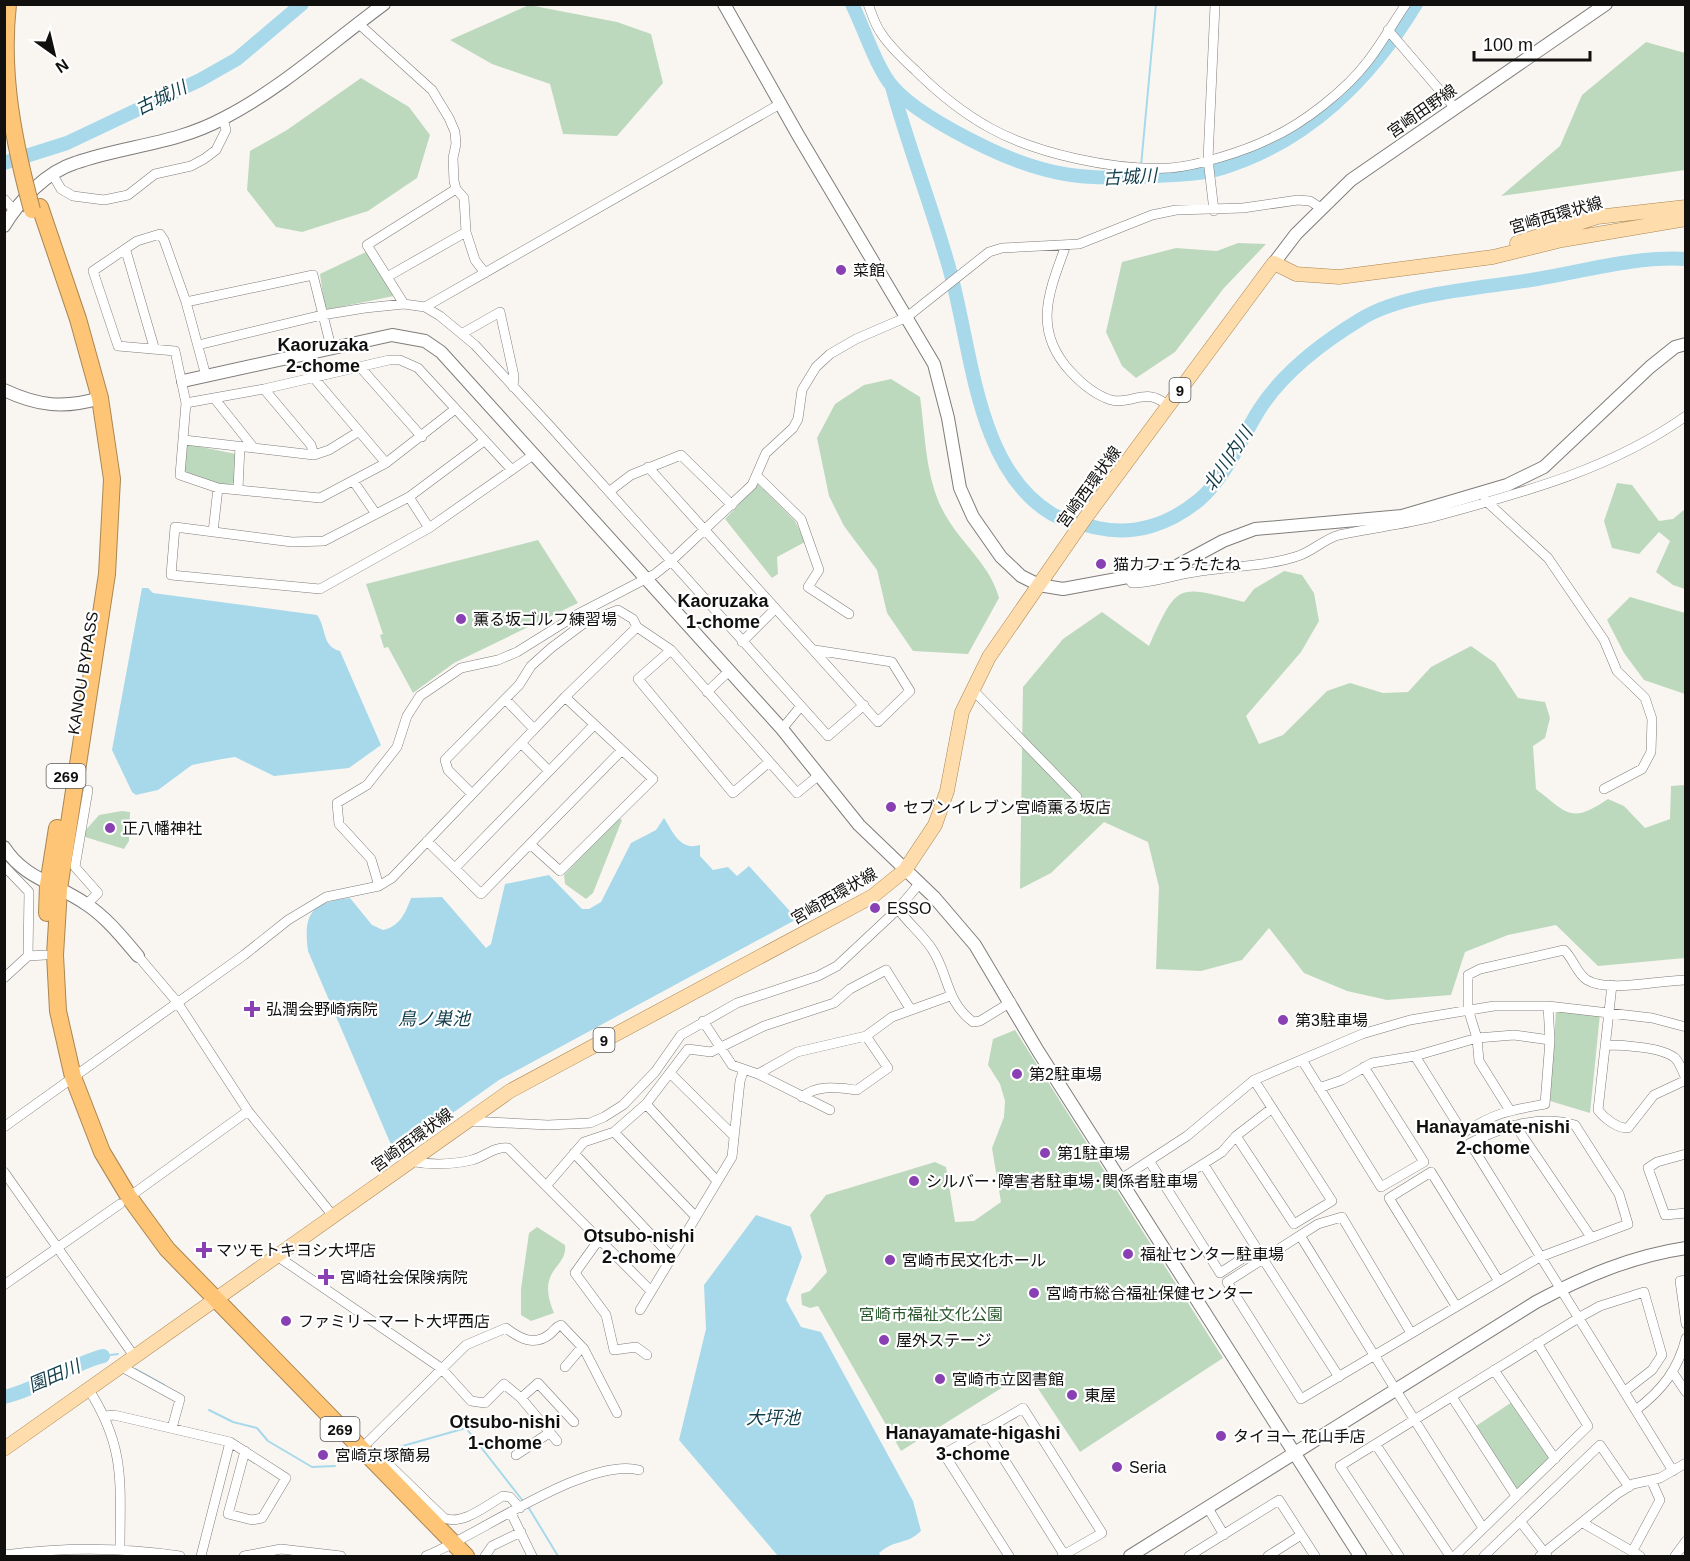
<svg xmlns="http://www.w3.org/2000/svg" width="1690" height="1561" viewBox="0 0 1690 1561" font-family="Arial,'Noto Sans JP',sans-serif">
  <style>
    .green { fill: #bdd9bd }
    .water { fill: #a7d9eb }
    .lines { fill: none; stroke-linecap: round; stroke-linejoin: round }
    .stream { stroke: #a7d9eb; stroke-width: 2 }
    .river { stroke: #a7d9eb; stroke-width: 14 }
    .street-casing { stroke: #7f7d7a; stroke-width: 10 }
    .secondary-casing { stroke: #7f7d7a; stroke-width: 14 }
    .primary-casing { stroke: #aa8651; stroke-width: 15 }
    .highway-casing { stroke: #aa8651; stroke-width: 18 }
    .street { stroke: #fff; stroke-width: 9 }
    .secondary { stroke: #fff; stroke-width: 12 }
    .primary { stroke: #fedcac; stroke-width: 14 }
    .highway { stroke: #fdc575; stroke-width: 16 }
    .highway-bridge-casing { stroke: #aa8651; stroke-width: 18; stroke-linecap: butt }
    .highway-bridge { stroke: #fdc575; stroke-width: 16 }
    .poi-dot { fill: #8940b3; stroke: #fff; stroke-width: 2 }
    .labels { text-anchor: middle; dominant-baseline: central; stroke-width: 4.5; stroke-linejoin: round; paint-order: stroke }
    .shield { fill: #fff; stroke: #585857; stroke-width: 1.5 }
    .shield-label { font-size: 15px; font-weight: bold; fill: #11100f }
    .street-label { font-size: 16px; fill: #11100f; stroke: #fff }
    .poi-label { font-size: 16px; fill: #11100f; stroke: #fff; text-anchor: start }
    .park-label { font-size: 16px; fill: #29582d; stroke: #fff }
    .water-label { font-size: 18px; font-style: italic; fill: #113d4b; stroke: #fff }
    .neighbourhood-label { font-size: 18px; font-weight: bold; fill: #11100f; stroke: #fff }
  </style>
  <rect width="100%" height="100%" fill="#f9f6f2"/>
  <!-- green -->
  <path class="green" d="M529,5L617,22L651,34L663,83L617,136L563,134L550,84L492,64L450,40Z
    M1646,42L1685,53V170L1501,196L1560,146L1582,95Z
    M361,78L409,107L430,135L417,178L368,211L302,232L276,227L247,190L250,151L287,130Z
    M1238,243L1266,244L1224,288L1175,352L1136,378L1122,366L1106,332L1122,262L1176,248L1217,251Z
    M368,251L394,296L325,310L320,274Z
    M891,379L920,397C926,438 925,485 949,521C966,548 991,567 999,598L968,654L913,651L887,613L877,570L844,526L829,496L817,438L835,404L864,385Z
    M186,444L236,454L234,483L224,486L183,472Z
    M1617,483L1632,485L1659,521L1673,519L1685,509V589L1673,585L1656,572L1670,541L1659,532L1639,554L1612,548L1604,521Z
    M758,484L795,521L805,542L777,557L778,574L772,578L725,519Z
    M538,540L578,603L454,663L413,693L388,647L384,648L380,635L383,634L366,584Z
    M1284,571L1302,575L1314,593L1319,621L1301,652L1246,716L1259,744L1283,735L1327,691L1350,683L1383,693L1408,692L1431,667L1471,646L1495,663L1518,698L1545,702L1550,718L1545,738L1533,746L1536,789C1568,814 1571,824 1608,799L1624,806L1645,828L1670,819L1671,786L1685,785V958L1598,966L1556,925L1508,935L1465,952L1451,995L1387,1000L1347,991L1304,973L1269,928L1242,960L1201,971L1156,969L1159,887L1148,842L1104,822L1051,873L1020,889L1023,687L1063,639L1102,612L1149,646C1178,582 1176,585 1244,602L1254,589Z
    M1630,597L1685,613V694L1644,680L1624,653L1607,620Z
    M122,811L130,812L129,841L124,849L85,837V831L99,815Z
    M619,818L622,820L593,893L586,899L565,884L564,875Z
    M1556,1010L1600,1014L1590,1113L1550,1101Z
    M1015,1030L1223,1358L1080,1452L1027,1372L901,1451L818,1306L810,1308L802,1305L801,1294L810,1291L827,1272L810,1215L826,1195L935,1162L946,1167L955,1222L974,1221L1001,1202L992,1148L1004,1117L1005,1101L1000,1084L988,1065L993,1039Z
    M537,1227L565,1245C568,1269 535,1268 554,1313L531,1321L521,1315V1289L529,1233Z
    M1512,1402L1550,1458L1517,1491L1476,1426Z"/>
  <!-- water -->
  <path class="water" d="M142,588H148L153,593L317,615C327,628 321,646 340,651L381,745L349,768L274,776L235,757L222,759L192,765L158,790L136,795L132,792L112,750Z
    M664,818C673,832 680,851 700,845V856L713,870L728,867L737,876L749,866L797,919L499,1080L395,1154L308,951C303,914 311,902 350,898L372,925L383,930C400,926 405,914 411,898L442,897L486,948L491,944L505,884L549,875L582,909H589L601,902L631,843L656,830Z
    M756,1215L791,1227L802,1257L786,1300L801,1327L821,1332L913,1501L921,1531C905,1546 897,1538 879,1553L881,1556H778L679,1440L706,1329L704,1285Z"/>
  <g class="lines">
    <!-- stream -->
    <path class="stream" d="M1141,166L1156,4
      M103,1356L118,1354
      M135,1369L164,1385
      M209,1410L233,1422L257,1428L268,1441L312,1467L335,1466
      M385,1451L466,1428L523,1501
      M527,1505L558,1556"/>
    <!-- river -->
    <path class="river" d="M852,4C863,26 877,69 892,86C913,111 958,134 987,148C1046,176 1086,181 1150,176C1174,175 1199,175 1222,168C1307,142 1371,79 1416,4
      M892,87C909,149 933,209 950,271C972,349 976,469 1052,514C1066,522 1083,524 1098,528C1135,536 1170,524 1199,500C1225,478 1241,439 1259,410C1283,372 1323,342 1361,319C1404,292 1486,288 1537,279C1585,271 1636,256 1686,259
      M4,163L67,143L200,80L237,59L302,4
      M4,1397C39,1389 68,1365 103,1356"/>
    <!-- street casing -->
    <g class="street-casing">
      <path id="street" d="M868,4C872,14 875,25 881,33C890,47 903,59 915,70C937,92 963,113 990,128C1037,154 1116,171 1170,168C1197,166 1245,151 1269,139C1303,124 1346,90 1368,61C1382,43 1393,23 1406,4
        M359,24L432,90L449,118L455,132L456,144L453,158L454,181L456,189L464,198L466,232L475,260L485,273
        M1388,30L1455,108
        M53,175L61,189L73,196L104,200L128,195L155,174L191,166L204,159L216,150L226,130L223,119
        M4,199L14,210
        M1214,211L1208,159L1215,5
        M1066,245C1049,292 1032,329 1070,371C1081,383 1095,395 1111,400C1125,404 1140,394 1152,397C1158,398 1164,403 1169,405
        M126,251L154,347
        M387,277L466,232
        M186,302L313,275L331,347
        M404,304L367,245L456,189
        M425,307L780,104
        M463,333L500,312L514,376L513,387
        M198,345L322,315L365,308L404,304L425,307L440,316L475,345L550,426L828,736L864,705
        M306,353L313,377L386,463
        M360,367L422,437
        M206,376L186,302L164,240L160,234L137,241L93,271L118,346L175,351L186,403L180,475L218,488L320,498L386,463L454,410
        M264,389L311,445L314,455
        M214,398L253,447
        M186,403L264,389L389,360H400L418,368L512,470
        M184,440L314,455L329,450L358,432
        M484,441L409,497L324,541L292,542L175,527L171,575L320,589L429,528L533,455
        M648,467L878,722L910,691L892,662L815,650
        M757,476L801,519L819,570L808,587L849,614
        M354,482L376,514
        M238,489L240,446
        M610,491L631,475L681,455L732,505
        M409,497L429,528
        M1485,500L1548,558L1604,640L1617,671L1645,698L1652,719L1651,752L1642,769L1604,789
        M213,532L218,488
        M1128,577L1132,583C1154,583 1173,575 1195,572C1229,566 1265,567 1298,556C1313,551 1324,539 1339,535C1370,528 1402,525 1433,517C1521,493 1610,470 1686,416
        M742,642L775,609
        M671,650L638,679L733,793L769,762
        M972,689L1077,797
        M707,692L728,672
        M505,699L534,729
        M782,729L801,706
        M521,743L549,771
        M472,794L448,770L445,760L519,685L531,666L551,648L583,624L618,610L633,619L637,627L671,650L797,793L819,775
        M427,841L481,894L621,751
        M530,844L560,871L653,779L565,697
        M4,866L29,892L28,956
        M455,868L594,725
        M379,886L371,859L339,824L337,803L367,785L397,747L407,716L420,696L461,668L498,660L517,652L578,614L655,574L670,562L752,485L766,453L793,428L798,419L802,390L816,367L830,354L856,339L907,317L989,252L1002,248L1079,244L1152,215L1176,210L1243,208L1298,200L1310,201L1321,208
        M87,904L98,893L75,867L88,790
        M898,909C908,923 922,934 932,949C949,974 945,1001 973,1022L980,1021L1011,1002
        M138,956L177,1002L248,1111L334,1217
        M4,978L28,956L45,955
        M1612,985L1598,1110C1604,1118 1618,1129 1628,1128L1654,1095L1686,1080
        M703,1021L732,1065L758,1074L830,1110
        M1605,1045C1622,1045 1662,1047 1675,1058C1680,1063 1683,1072 1686,1079
        M1415,1056L1463,1133C1497,1112 1507,1111 1545,1104L1550,1040L1548,1006
        M1302,1060L1381,1187L1424,1162L1364,1067
        M671,1074L734,1136
        M758,1074L797,1052L866,1036L892,1017L950,996
        M1319,1088L1342,1080L1372,1063L1415,1056L1477,1038L1514,1035L1550,1040
        M802,1097C818,1084 838,1088 857,1090L888,1068L866,1036
        M646,1104L717,1181
        M1509,1109L1479,1061L1477,1038L1468,1009V975L1480,969L1564,950C1573,958 1577,974 1587,980C1608,993 1660,980 1686,980
        M467,1121L548,1125L590,1123L604,1117L623,1105L655,1072L681,1035L737,1003L818,976L837,966L898,909L919,884
        M1515,1125L1591,1237
        M4,1127L244,955L288,920L326,897L379,886L392,878L565,697L637,627
        M614,1132L695,1216
        M1236,1136L1294,1224L1332,1201L1254,1080
        M574,1153L671,1256
        M1686,1154L1657,1162L1648,1168L1665,1215L1686,1213
        M409,1161C430,1165 451,1165 472,1160C484,1157 495,1146 508,1148L650,1290
        M1150,1162L1220,1273L1257,1249L1204,1165
        M4,1172L134,1356
        M1121,1179L1187,1136L1254,1080L1362,1034L1410,1020L1494,1006H1548L1652,1018L1686,1027
        M546,1186L584,1142L614,1132L646,1104L688,1049L711,1052L764,1026L834,1003L850,989L886,970L911,1010
        M1167,1187L1222,1152L1236,1136L1271,1109
        M129,1197L248,1111
        M1301,1237C1361,1334 1421,1432 1483,1528
        M600,1238L575,1273L606,1315L614,1350L636,1347L647,1355
        M277,1256L441,1368L471,1401L485,1403L504,1384L521,1398L557,1441
        M1263,1259L1339,1377
        M1686,1280L1680,1281L1686,1324
        M4,1285L120,1204
        M1456,1306L1389,1198L1431,1172L1498,1280
        M640,1310L732,1157L740,1081L744,1069
        M1411,1333L1342,1217L1318,1224L1227,1282L1301,1399L1540,1257L1628,1224L1619,1194L1575,1125C1539,1114 1502,1127 1470,1143C1538,1253 1606,1361 1673,1471
        M120,1366L180,1399L172,1428
        M565,1367L582,1347
        M1494,1370L1555,1459
        M1673,1373L1686,1392
        M89,1390C126,1448 120,1484 120,1549
        M1452,1397L1516,1496
        M521,1398L538,1383L574,1422
        M1636,1410C1662,1390 1678,1370 1686,1338
        M105,1416L114,1415L230,1442L201,1556
        M985,1429L1065,1556
        M230,1442L286,1478L262,1518L252,1520L228,1514L245,1451
        M367,1443L466,1345L506,1328C519,1338 534,1347 550,1334C555,1330 555,1327 561,1325L584,1349L617,1413
        M1376,1445L1450,1556
        M378,1454L444,1518C462,1526 487,1505 503,1496L510,1497L520,1508
        M516,1455L549,1433
        M1208,1508L1224,1535
        M511,1513L532,1556
        M1520,1521L1547,1556
        M1583,1523L1640,1556
        M1632,1552L1660,1500L1652,1482
        M4,1555C64,1547 121,1547 180,1556
        M244,1556L281,1549L341,1556
        M426,1556C477,1536 588,1456 639,1470
        M485,1556L492,1546L521,1532
        M1009,1556L944,1454L1023,1408L1102,1533L1062,1556
        M1189,1556L1279,1500L1315,1556
        M1268,1556L1301,1535
        M1399,1556L1340,1466L1580,1317L1600,1306L1644,1292L1662,1355L1652,1370L1625,1391
        M1455,1556L1588,1426L1537,1343
        M1484,1556L1600,1445L1629,1487
        M1540,1556L1617,1494L1633,1484L1660,1478L1686,1463
        M1675,1556L1686,1541"/>
    </g>
    <!-- secondary casing -->
    <g class="secondary-casing">
      <path id="secondary" d="M724,4L798,135L934,364L948,418L960,488L973,517L1001,557L1021,576L1039,585L1063,589L1171,569L1223,541L1255,529L1402,516L1507,485L1544,467L1650,367L1675,347L1686,344
        M4,226C20,200 46,172 75,163C126,145 174,145 224,118C282,88 331,43 384,4
        M1274,263L1296,234L1351,180L1606,4
        M183,381L392,335L425,341L441,352L782,729L859,825L934,897L975,945L1038,1051L1360,1556
        M4,390C38,406 64,409 100,398
        M4,847C24,879 58,884 86,904C107,918 122,937 138,956
        M1130,1556L1536,1302C1583,1277 1632,1256 1686,1248"/>
    </g>
    <!-- primary casing -->
    <g class="primary-casing">
      <path id="primary" d="M1517,243L1597,217L1686,207
        M4,1449L510,1091L873,896L905,870L935,825L947,791L962,712L989,657L1086,517L1274,263L1296,274L1339,277L1493,257L1562,240L1686,219"/>
    </g>
    <!-- highway casing -->
    <g class="highway-casing">
      <path id="highway" d="M40,207L78,319L100,398L112,479L107,574L59,889L55,955L58,1011L73,1077L102,1152L129,1197L167,1249L466,1556
        M47,913L48,885L57,828"/>
    </g>
    <!-- street -->
    <use href="#street" class="street"/>
    <!-- secondary -->
    <use href="#secondary" class="secondary"/>
    <!-- primary -->
    <use href="#primary" class="primary"/>
    <!-- highway -->
    <use href="#highway" class="highway"/>
    <!-- highway-bridge casing -->
    <g class="highway-bridge-casing">
      <path id="highway-bridge" d="M8,4C0,75 14,143 32,210"/>
    </g>
    <!-- highway-bridge -->
    <use href="#highway-bridge" class="highway-bridge"/>
  </g>
  <!-- markers -->
  <g class="poi-dot">
    <circle cx="841" cy="270" r="6"/>
    <circle cx="1101" cy="564" r="6"/>
    <circle cx="461" cy="619" r="6"/>
    <circle cx="891" cy="807" r="6"/>
    <circle cx="110" cy="828" r="6"/>
    <circle cx="875" cy="908" r="6"/>
    <path d="M249 1000h6v6h6v6h-6v6h-6v-6h-6v-6h6z"/>
    <circle cx="1283" cy="1020" r="6"/>
    <circle cx="1017" cy="1074" r="6"/>
    <circle cx="1045" cy="1153" r="6"/>
    <circle cx="914" cy="1181" r="6"/>
    <path d="M201 1241h6v6h6v6h-6v6h-6v-6h-6v-6h6z"/>
    <circle cx="1128" cy="1254" r="6"/>
    <circle cx="890" cy="1260" r="6"/>
    <path d="M323 1268h6v6h6v6h-6v6h-6v-6h-6v-6h6z"/>
    <circle cx="1034" cy="1293" r="6"/>
    <circle cx="286" cy="1321" r="6"/>
    <circle cx="884" cy="1340" r="6"/>
    <circle cx="940" cy="1379" r="6"/>
    <circle cx="1072" cy="1395" r="6"/>
    <circle cx="1221" cy="1436" r="6"/>
    <circle cx="323" cy="1455" r="6"/>
    <circle cx="1117" cy="1467" r="6"/>
  </g>
  <g class="labels">
    <!-- shield labels -->
    <g class="shield">
      <rect x="1169.5" y="378" width="21" height="24" rx="4.5"/>
      <rect x="46.5" y="764" width="39" height="24" rx="4.5"/>
      <rect x="593.5" y="1028" width="21" height="24" rx="4.5"/>
      <rect x="320.5" y="1417" width="39" height="24" rx="4.5"/>
    </g>
    <g class="shield-label">
      <text x="1180" y="390">9</text>
      <text x="66" y="776">269</text>
      <text x="604" y="1040">9</text>
      <text x="340" y="1429">269</text>
    </g>
    <!-- street labels -->
    <g class="street-label">
      <text transform="translate(1422 111) rotate(-35)">宮崎田野線</text>
      <text transform="translate(1556 215) rotate(-16)">宮崎西環状線</text>
      <text transform="translate(1089 487) rotate(-54)">宮崎西環状線</text>
      <text transform="translate(83 673) rotate(-81)">KANOU BYPASS</text>
      <text transform="translate(834 896) rotate(-30)">宮崎西環状線</text>
      <text transform="translate(412 1140) rotate(-36)">宮崎西環状線</text>
    </g>
    <!-- poi labels -->
    <g class="poi-label">
      <text x="853" y="270">菜館</text>
      <text x="1113" y="564">猫カフェうたたね</text>
      <text x="473" y="619">薫る坂ゴルフ練習場</text>
      <text x="903" y="807">セブンイレブン宮崎薫る坂店</text>
      <text x="122" y="828">正八幡神社</text>
      <text x="887" y="908">ESSO</text>
      <text x="266" y="1009">弘潤会野崎病院</text>
      <text x="1295" y="1020">第3駐車場</text>
      <text x="1029" y="1074">第2駐車場</text>
      <text x="1057" y="1153">第1駐車場</text>
      <text x="926" y="1181">シルバー･障害者駐車場･関係者駐車場</text>
      <text x="216" y="1250">マツモトキヨシ大坪店</text>
      <text x="1140" y="1254">福祉センター駐車場</text>
      <text x="902" y="1260">宮崎市民文化ホール</text>
      <text x="340" y="1277">宮崎社会保険病院</text>
      <text x="1046" y="1293">宮崎市総合福祉保健センター</text>
      <text x="298" y="1321">ファミリーマート大坪西店</text>
      <text x="896" y="1340">屋外ステージ</text>
      <text x="952" y="1379">宮崎市立図書館</text>
      <text x="1084" y="1395">東屋</text>
      <text x="1233" y="1436">タイヨー 花山手店</text>
      <text x="335" y="1455">宮崎京塚簡易</text>
      <text x="1129" y="1467">Seria</text>
    </g>
    <!-- park labels -->
    <g class="park-label">
      <text x="931" y="1314">宮崎市福祉文化公園</text>
    </g>
    <!-- water labels -->
    <g class="water-label">
      <text transform="translate(161 98) rotate(-26)">古城川</text>
      <text transform="translate(1130 177) rotate(-3)">古城川</text>
      <text transform="translate(1228 459) rotate(-56)">北川内川</text>
      <text x="434" y="1019">鳥ノ巣池</text>
      <text transform="translate(54 1376) rotate(-23)">園田川</text>
      <text x="773" y="1418">大坪池</text>
    </g>
    <!-- neighbourhood labels -->
    <g class="neighbourhood-label">
      <text x="323" y="345">Kaoruzaka<tspan x="323" dy="21">2-chome</tspan></text>
      <text x="723" y="601">Kaoruzaka<tspan x="723" dy="21">1-chome</tspan></text>
      <text x="1493" y="1127">Hanayamate-nishi<tspan x="1493" dy="21">2-chome</tspan></text>
      <text x="639" y="1236">Otsubo-nishi<tspan x="639" dy="21">2-chome</tspan></text>
      <text x="505" y="1422">Otsubo-nishi<tspan x="505" dy="21">1-chome</tspan></text>
      <text x="973" y="1433">Hanayamate-higashi<tspan x="973" dy="21">3-chome</tspan></text>
    </g>
  </g>
  <!-- border -->
  <rect width="1690" height="1561" fill="none" stroke="#11100f" stroke-width="12"/>
  <!-- north arrow -->
  <g transform="translate(54 54) rotate(146)" stroke="#ffffff" stroke-width="4.5" paint-order="stroke">
  <path d="M0-4.5L10 22L0 15L-10 22Z" fill="#11100f"/>
  <text y="-9" font-size="16" font-weight="bold" text-anchor="middle" fill="#11100f">N</text>
  </g>
  <!-- scale -->
  <path d="M1474 51v9h116v-9" fill="none" stroke="#11100f" stroke-width="3"/>
  <text x="1483" y="51" font-size="18" fill="#11100f" stroke="#ffffff" stroke-width="4.5" paint-order="stroke">100 m</text>
</svg>
